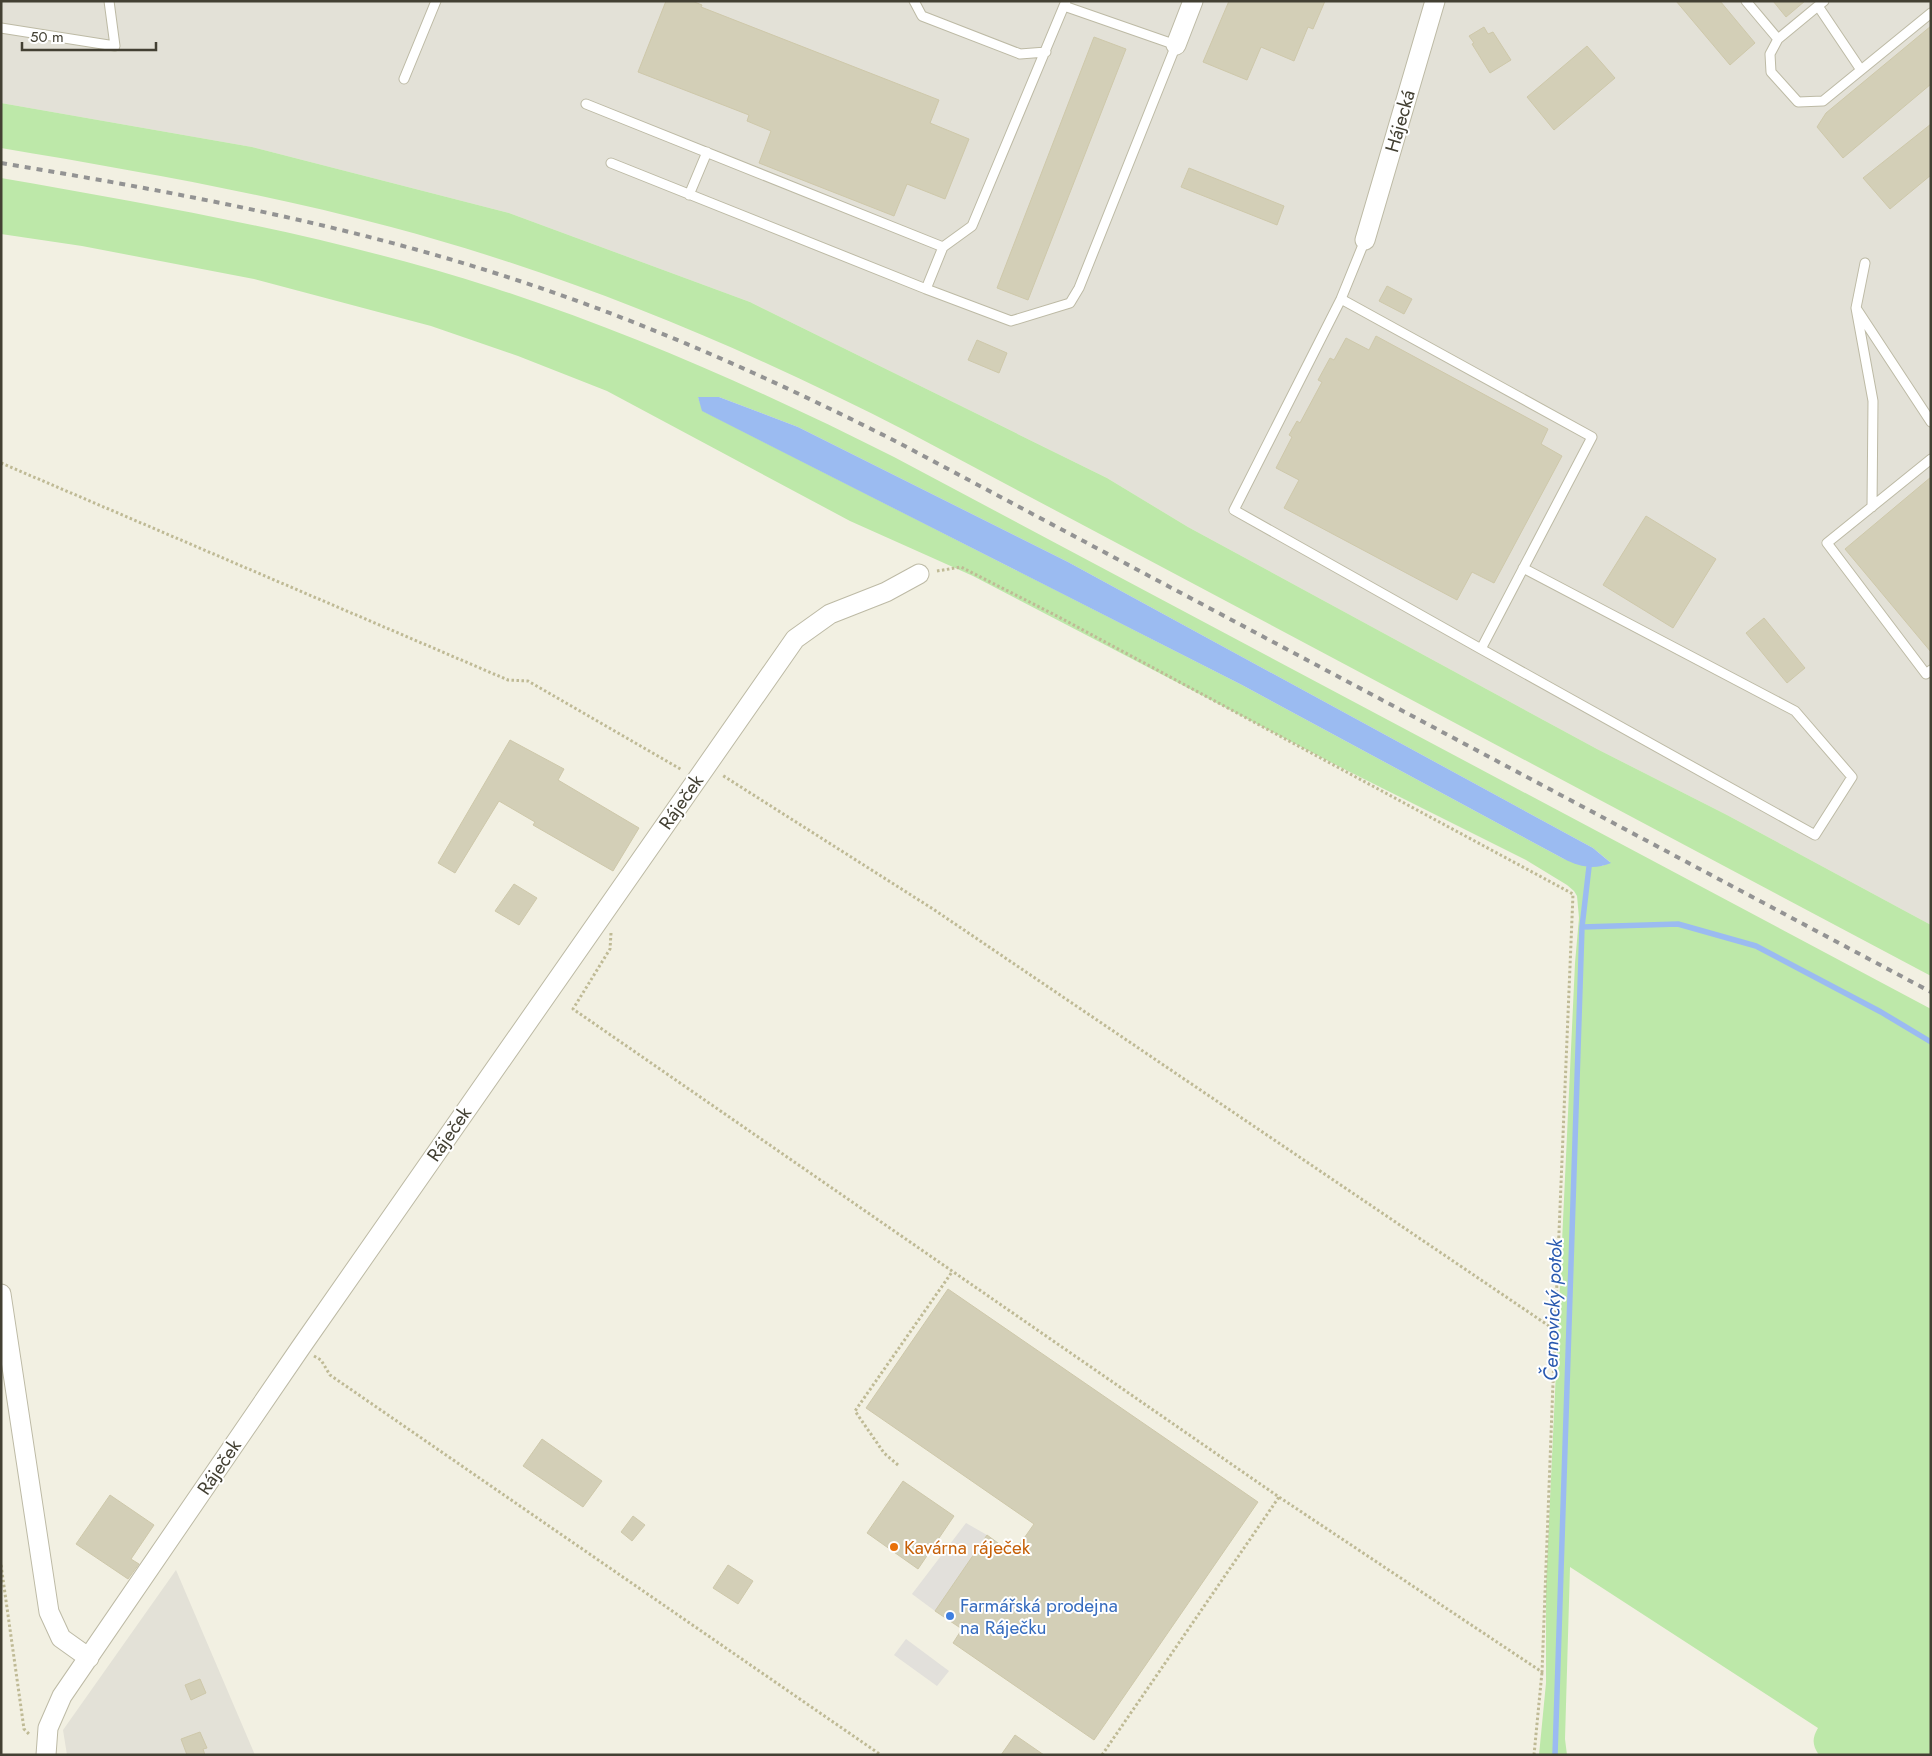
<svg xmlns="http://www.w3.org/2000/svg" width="1932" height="1756" viewBox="0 0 1932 1756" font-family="Jost,sans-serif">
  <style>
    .industrial { fill: #e3e1d7 }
    .green { fill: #bde8a9; fill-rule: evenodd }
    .parking { fill: #e2e0db }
    .water { fill: #9bbbf1 }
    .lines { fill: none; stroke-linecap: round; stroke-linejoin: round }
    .stream { stroke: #9bbbf1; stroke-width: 5.5 }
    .building { fill: #d3cfb7; stroke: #cec8aa }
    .service-casing { stroke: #bdbaa5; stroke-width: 11 }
    .minor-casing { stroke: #bdbaa5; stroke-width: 21 }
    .path { stroke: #bfba95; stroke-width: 3; stroke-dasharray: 2.5 2.5; stroke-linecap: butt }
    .service { stroke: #fff; stroke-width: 9 }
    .minor { stroke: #fff; stroke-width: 19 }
    .rail { stroke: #939393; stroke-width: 4; stroke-dasharray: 6 6; stroke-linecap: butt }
    .food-dot { fill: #e8710a; stroke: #fff; stroke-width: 2 }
    .shop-dot { fill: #3f7fe0; stroke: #fff; stroke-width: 2 }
    .labels { text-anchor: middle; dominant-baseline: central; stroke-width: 4; stroke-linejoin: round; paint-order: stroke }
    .street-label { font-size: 19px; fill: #434033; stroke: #fff }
    .food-label { font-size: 19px; fill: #c56008; stroke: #fff; text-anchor: start }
    .shop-label { font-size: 19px; fill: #366cbe; stroke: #fff; text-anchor: start }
    .water-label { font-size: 20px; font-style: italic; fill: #2a5ab0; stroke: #fff }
  </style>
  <rect width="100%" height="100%" fill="#f2f0e2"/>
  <!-- industrial -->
  <path class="industrial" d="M1,1H1931V925L1727,815L1597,749L1188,527L1107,478L750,302L509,213L252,147L1,103Z
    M176,1570L255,1755H67L63,1730Z"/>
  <!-- green -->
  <path class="green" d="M1,103L252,147L509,213L750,302L1107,478L1188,527L1597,749L1727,815L1931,925V976L908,432C743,347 571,275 391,227C263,193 132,170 1,148Z
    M1,178C167,207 333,236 494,288C632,333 765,392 894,457L1931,1009V1755H1819C1812,1745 1812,1738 1818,1728L1570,1567L1565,1739L1567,1755H1539L1546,1683V1586L1575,963L1579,918L1577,896L1574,891L1567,885L1526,860L1336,765L973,576L850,521L607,391L518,356L431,326L254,279L82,246L1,234ZM698,397H719L798,427L1068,562L1593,848L1610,862L1602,866L1564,859L1242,685L703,411Z"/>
  <!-- parking -->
  <path class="parking" d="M966,1523L987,1535L935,1611L912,1594Z
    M906,1639L949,1671L937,1686L894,1655Z"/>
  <!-- water -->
  <path class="water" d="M698,397H719L798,427L1068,562L1593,848L1611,863C1594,870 1580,867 1564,859L1242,685L702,411Z"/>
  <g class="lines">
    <!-- stream -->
    <path class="stream" d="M1582,927L1678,924L1756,946L1881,1012L1931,1042
      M1555,1755L1582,927L1589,867"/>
  </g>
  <!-- building -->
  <path class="building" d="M666,1H692L702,5L701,7L939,100L930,123L969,139L945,199L907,184L894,216L759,163L771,131L747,121L749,115L638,72Z
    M1229,1H1325L1313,29L1308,27L1294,61L1261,47L1247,80L1203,62Z
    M1676,1H1720L1755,43L1730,65Z
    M1773,1H1805L1786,17Z
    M1931,26V84L1843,158L1817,127L1826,113Z
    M1484,27L1488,34L1493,32L1511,60L1490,73L1472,44L1474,43L1469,36Z
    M1094,37L1126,49L1028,300L997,288Z
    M1587,46L1615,78L1554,130L1527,97Z
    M1931,124V175L1890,209L1863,178Z
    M1189,168L1284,206L1277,225L1181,187Z
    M1387,286L1412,299L1404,314L1379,301Z
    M1376,336L1548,429L1541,444L1562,456L1494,583L1472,572L1457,600L1284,508L1299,480L1276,468L1292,437L1289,435L1297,421L1300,423L1322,382L1318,380L1330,358L1334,360L1346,338L1369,350Z
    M977,340L1007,353L999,373L968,360Z
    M1931,477V652L1845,549Z
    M1646,516L1716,559L1673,628L1603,585Z
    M1764,618L1805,668L1787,683L1746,633Z
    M510,740L564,769L558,780L639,828L613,871L533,825L535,822L499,801L455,873L438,863Z
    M514,884L537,898L519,925L495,911Z
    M948,1289L1258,1502L1094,1740L953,1643L962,1629L935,1611L987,1535L1013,1554L1034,1524L866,1408Z
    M542,1439L602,1481L583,1507L523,1466Z
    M903,1481L954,1516L918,1569L867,1533Z
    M110,1495L154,1525L131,1559L139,1564L128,1579L76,1544Z
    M633,1516L645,1525L632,1541L621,1532Z
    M728,1565L753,1581L738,1604L713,1588Z
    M200,1679L206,1693L191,1700L185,1685Z
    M200,1732L207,1748L203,1749L205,1755H187L181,1739Z
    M1015,1735L1044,1755H1001Z"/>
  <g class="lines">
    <!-- service casing -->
    <g class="service-casing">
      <path id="service" d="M914,1L922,16L1020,54L1046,52
        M1746,1L1778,39
        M1824,1L1778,39L1770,54L1771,72L1798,102L1823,101L1931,13
        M1818,6L1861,70
        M1,28L115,46L109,1
        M404,79L436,1
        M586,104L943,247L972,226L1066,1
        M611,163L926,289L943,247
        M689,195L707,152
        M1865,263L1856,308L1931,422
        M926,289L1011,321L1070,303L1079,288L1176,45L1064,6
        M1341,299L1592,437L1481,649L1234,510L1341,299L1365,240
        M1856,308L1873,401L1872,507
        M1931,459L1827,543L1926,674L1931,670
        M1481,649L1815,835L1852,777L1795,711L1523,568"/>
    </g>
    <!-- minor casing -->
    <g class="minor-casing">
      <path id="minor" d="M1176,45L1193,1
        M1365,240L1435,1
        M1,1294L49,1612L61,1638L89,1658
        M46,1755L48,1728L62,1696L301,1347L795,639L830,614L886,592L919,574"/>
    </g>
    <!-- path -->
    <path class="path" d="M1,463L508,680L528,681L682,770
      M937,571L961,567L1057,616L1573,894L1555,1329
      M611,933L610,949L573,1009L1279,1497L1542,1672L1555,1330L933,909L722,775
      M314,1356L321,1360L330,1375L881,1755
      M898,1465L884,1453L855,1411L952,1272
      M1,1565L24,1729L29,1734
      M1102,1755L1279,1497
      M1534,1755L1542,1672"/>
    <!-- service -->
    <use href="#service" class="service"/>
    <!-- minor -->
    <use href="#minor" class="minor"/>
    <!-- rail -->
    <path class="rail" d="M1,163C169,191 336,222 498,274C637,318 771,378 901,444L1931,992"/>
  </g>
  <!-- markers -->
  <circle class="food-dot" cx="894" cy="1547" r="5"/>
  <circle class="shop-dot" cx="950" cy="1616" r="5"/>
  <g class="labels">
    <!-- street labels -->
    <g class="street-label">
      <text transform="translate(1400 121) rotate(-74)">Hájecká</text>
      <text transform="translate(681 802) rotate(-55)">Ráječek</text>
      <text transform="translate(449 1134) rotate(-55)">Ráječek</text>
      <text transform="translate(219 1467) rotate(-56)">Ráječek</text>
    </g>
    <!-- food labels -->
    <g class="food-label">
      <text x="904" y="1547">Kavárna ráječek</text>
    </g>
    <!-- shop labels -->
    <g class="shop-label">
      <text x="960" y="1605">Farmářská prodejna<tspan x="960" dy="22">na Ráječku</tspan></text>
    </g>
    <!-- water labels -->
    <g class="water-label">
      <text transform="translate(1553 1310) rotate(-88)">Černovický potok</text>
    </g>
  </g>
  <!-- border -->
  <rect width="1932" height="1756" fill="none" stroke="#434033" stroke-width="5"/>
  <!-- scale -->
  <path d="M22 42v8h134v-8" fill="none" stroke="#434033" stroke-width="2.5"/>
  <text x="30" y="42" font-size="15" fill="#434033" stroke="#ffffff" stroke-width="4" paint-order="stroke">50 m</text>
</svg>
